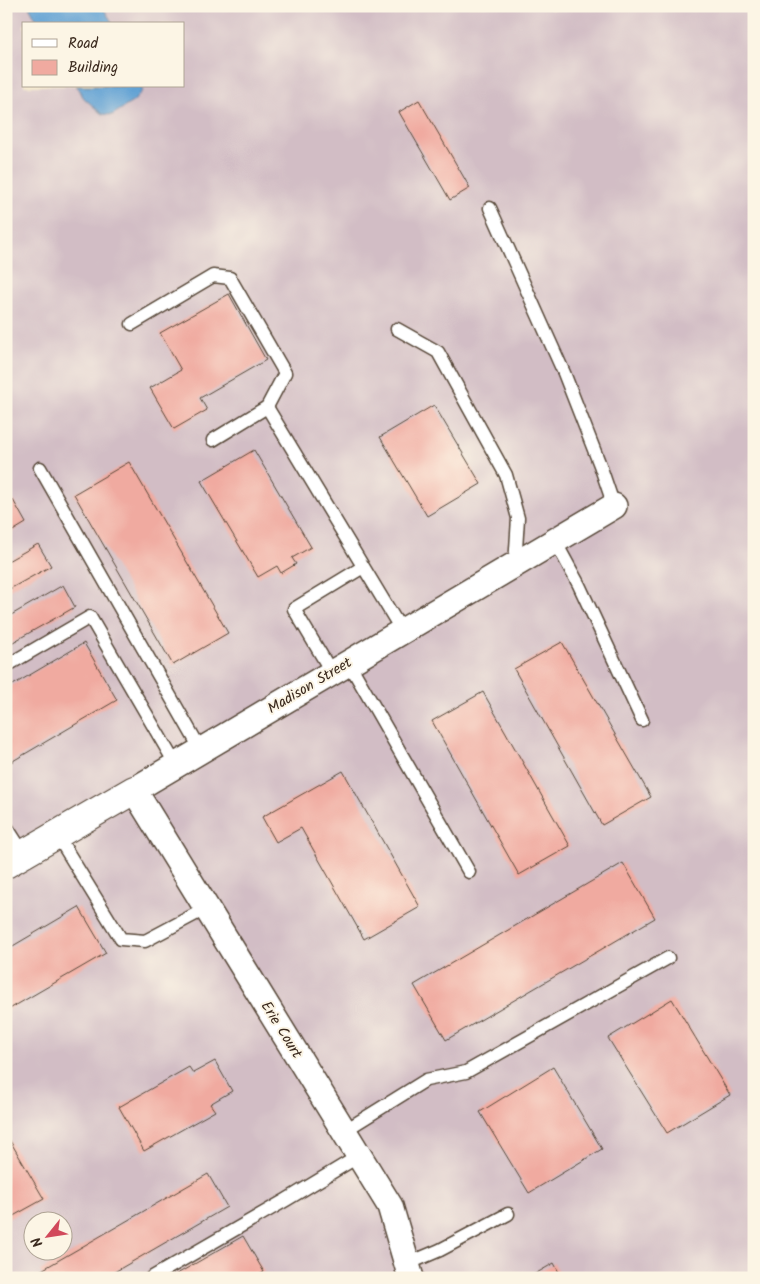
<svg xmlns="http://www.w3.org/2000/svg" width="760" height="1284" viewBox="0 0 760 1284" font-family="Kalam,sans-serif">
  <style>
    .industrial { fill: #d2bdc5; fill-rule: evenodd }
    .water { fill: #61a1d4; stroke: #4e6679 }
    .building { fill: #f0aaa0 }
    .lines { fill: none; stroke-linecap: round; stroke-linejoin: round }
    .lane-casing { stroke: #564637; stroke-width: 15 }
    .street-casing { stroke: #564637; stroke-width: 28 }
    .secondary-casing { stroke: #564637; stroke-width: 30 }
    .lane { stroke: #fff; stroke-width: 12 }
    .street { stroke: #fff; stroke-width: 25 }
    .secondary { stroke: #fff; stroke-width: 28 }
    .labels { text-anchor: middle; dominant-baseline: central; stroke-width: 4; stroke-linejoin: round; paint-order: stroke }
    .street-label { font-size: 15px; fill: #3b2a1e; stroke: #fcf5e5 }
  </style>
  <rect width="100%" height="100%" fill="#fcf5e5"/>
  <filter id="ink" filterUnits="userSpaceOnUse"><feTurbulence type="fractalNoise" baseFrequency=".02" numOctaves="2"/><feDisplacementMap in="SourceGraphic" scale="10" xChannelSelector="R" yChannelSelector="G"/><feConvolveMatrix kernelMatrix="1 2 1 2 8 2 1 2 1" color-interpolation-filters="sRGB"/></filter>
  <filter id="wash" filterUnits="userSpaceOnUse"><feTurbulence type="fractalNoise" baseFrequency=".0096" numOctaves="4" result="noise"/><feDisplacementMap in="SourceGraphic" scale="20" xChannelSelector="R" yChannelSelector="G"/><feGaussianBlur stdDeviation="1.12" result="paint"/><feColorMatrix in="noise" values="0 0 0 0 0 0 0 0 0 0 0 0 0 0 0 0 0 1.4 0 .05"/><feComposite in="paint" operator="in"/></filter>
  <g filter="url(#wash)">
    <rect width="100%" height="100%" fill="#f0e2c2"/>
    <!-- industrial -->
    <path class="industrial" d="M6,6H550L551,10L561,6H754V1278H6ZM24,24H184V86H24ZM32,1222H62V1252H32Z"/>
    <!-- water -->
    <path class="water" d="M29,6H102L113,24H39Z
      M76,86H142V91L134,101L112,115L102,114L84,98Z"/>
    <g id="blocks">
      <!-- building -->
      <path class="building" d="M419,100L470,188L450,200L399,112Z
        M229,294L266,360L200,398L207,410L174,429L150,388L181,370L160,333Z
        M434,405L481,484L427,516L380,437Z
        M254,450L311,547L292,558L296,564L281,573L277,566L258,577L201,481Z
        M129,462L228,633L173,665L74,494Z
        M13,500L26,523L6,535V504Z
        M38,544L51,566L6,591V562Z
        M63,585L75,607L6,646V618Z
        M562,642L651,797L602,825L514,669Z
        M84,643L117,700L6,765V689Z
        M483,692L570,846L519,875L432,721Z
        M343,771L420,907L364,939L301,828L276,842L262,817Z
        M623,863L655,918L446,1040L414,985Z
        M79,907L106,953L6,1011V950Z
        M672,999L730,1095L667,1133L608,1038Z
        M215,1061L232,1091L210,1104L215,1111L144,1151L119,1107L189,1067L193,1073Z
        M553,1067L602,1149L529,1193L480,1112Z
        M6,1134L44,1199L6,1220Z
        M208,1174L227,1207L104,1278H44L40,1271Z
        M243,1236L264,1272L254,1278H170Z
        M554,1263L562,1278H528Z"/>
    </g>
  </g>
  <g filter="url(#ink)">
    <use href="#blocks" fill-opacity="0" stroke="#564637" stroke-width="1"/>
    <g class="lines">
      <!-- lane casing -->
      <g class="lane-casing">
        <path id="lane" d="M490,208L564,373L600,465L614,506
          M132,324L213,276L230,278L285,373L267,407L402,631
          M397,329L438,352L506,475L518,518L515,565
          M213,440L267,407
          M40,468L201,750
          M555,541L579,585L642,720
          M349,663L469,872
          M6,666L90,617L176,765
          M332,673L294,609L363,567
          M6,826L24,854
          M57,835L121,939L145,941L207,908
          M344,1131L426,1080L466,1072L668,958
          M407,1264L440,1250L508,1214
          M151,1278L286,1200L359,1156"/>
      </g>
      <!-- street casing -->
      <g class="street-casing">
        <path id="street" d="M411,1278L390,1206L134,790L614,506"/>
      </g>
      <!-- secondary casing -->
      <g class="secondary-casing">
        <path id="secondary" d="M6,864L134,790"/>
      </g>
      <!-- lane -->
      <use href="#lane" class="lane"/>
      <!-- street -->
      <use href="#street" class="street"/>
      <!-- secondary -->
      <use href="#secondary" class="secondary"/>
    </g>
  </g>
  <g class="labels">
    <!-- street labels -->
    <g class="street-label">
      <text transform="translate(310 686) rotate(-31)">Madison Street</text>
      <text transform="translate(281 1030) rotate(58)">Erie Court</text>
    </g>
  </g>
  <!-- margin -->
  <rect width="760" height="1284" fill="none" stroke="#fcf5e5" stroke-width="25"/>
  <!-- legend -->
  <rect x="22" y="22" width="162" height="65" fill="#fcf5e5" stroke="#afa495"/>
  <rect x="32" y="39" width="25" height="8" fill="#ffffff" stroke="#afa495"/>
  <text x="68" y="48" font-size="15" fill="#3b2a1e">Road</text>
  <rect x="32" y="60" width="25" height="15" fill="#f0aaa0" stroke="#afa495"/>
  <text x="68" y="72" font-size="15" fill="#3b2a1e">Building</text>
  <!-- north arrow -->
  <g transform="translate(48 1236) rotate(240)"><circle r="24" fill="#fcf5e5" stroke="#afa495"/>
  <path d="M0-4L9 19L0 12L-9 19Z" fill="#d1495b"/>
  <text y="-8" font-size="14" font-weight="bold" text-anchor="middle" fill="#3b2a1e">N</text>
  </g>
</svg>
